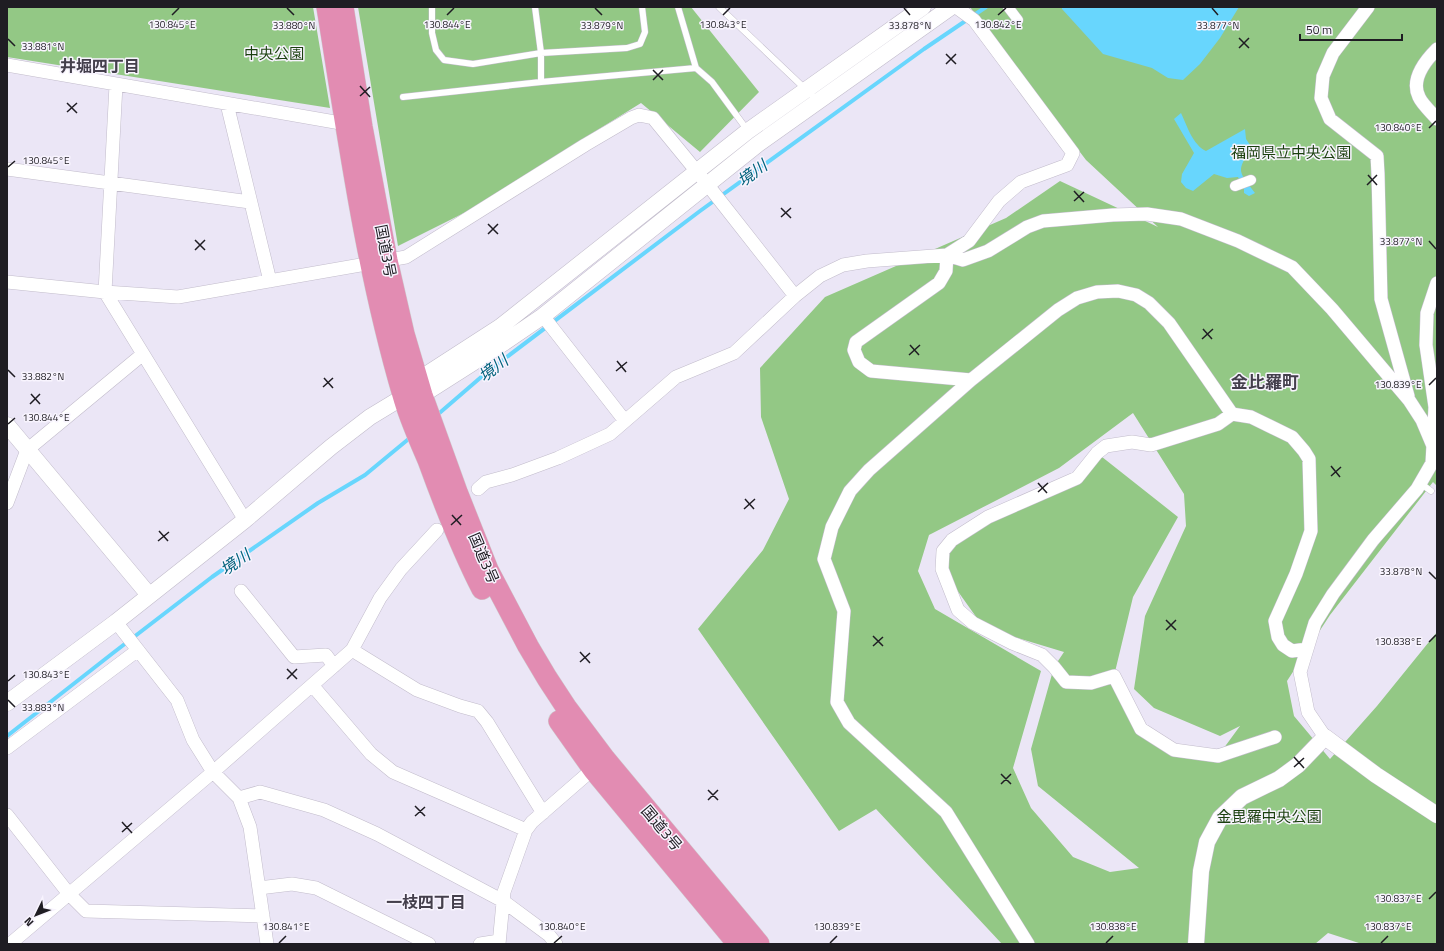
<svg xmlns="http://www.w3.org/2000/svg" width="1444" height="951" viewBox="0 0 1444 951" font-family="'Titillium Web','Noto Sans JP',sans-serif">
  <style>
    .green { fill: #93c885; fill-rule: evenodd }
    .water { fill: #68d6fd }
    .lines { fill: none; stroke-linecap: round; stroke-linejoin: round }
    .stream { stroke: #68d6fd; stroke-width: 4 }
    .service-casing { stroke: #c2bccb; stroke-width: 7 }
    .pedestrian-casing { stroke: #c2bccb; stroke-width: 11 }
    .minor-casing { stroke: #c2bccb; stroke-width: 14 }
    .tertiary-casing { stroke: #c2bccb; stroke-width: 17 }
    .trunk-casing { stroke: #cecdcf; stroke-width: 22 }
    .service { stroke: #fff; stroke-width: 6 }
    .pedestrian { stroke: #fff; stroke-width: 10 }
    .minor { stroke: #fff; stroke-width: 13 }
    .tertiary { stroke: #fff; stroke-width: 16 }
    .trunk { stroke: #e28cb2; stroke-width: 21 }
    .ticks { fill: none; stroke: #1f1d23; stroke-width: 1.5 }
    .labels { text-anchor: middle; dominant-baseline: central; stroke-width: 3; stroke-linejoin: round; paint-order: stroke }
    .park-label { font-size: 15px; fill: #1a3f0e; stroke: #f8f4fe }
    .street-label { font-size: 15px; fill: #1f1d23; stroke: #f8f4fe }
    .neighbourhood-label { font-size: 16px; font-weight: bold; fill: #443f4c; stroke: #f8f4fe }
    .water-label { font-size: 16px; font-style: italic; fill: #01627c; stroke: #f8f4fe }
    .quarter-label { font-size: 17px; font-weight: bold; fill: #443f4c; stroke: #f8f4fe }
    .ticks-label { font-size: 10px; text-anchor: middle; fill: #1f1d23; stroke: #f8f4fe; stroke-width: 3; stroke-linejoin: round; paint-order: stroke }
  </style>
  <rect width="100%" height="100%" fill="#ebe6f6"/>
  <!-- green -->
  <path class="green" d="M7,7H313L330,108L7,57Z
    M358,7H691L759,92L700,152L641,103L466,212L398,246Z
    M970,7H1437V486L1433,482L1330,615L1287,681L1294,716L1330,759L1377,706L1437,632V944H1362L1328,933L1315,944H1002L876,809L839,831L698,629L763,550L789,499L761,417L760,368L825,297L1006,218L1060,181L1158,227L1086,160ZM1133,413L1184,494L1186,526L1145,616L1134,689L1154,708L1220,736L1240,726L1218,756L1174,750L1141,729L1114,676L1133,597L1178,517L1097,453L1077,479L952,540L942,569L984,628L1064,652L1054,667L1031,749L1038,786L1139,868L1110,872L1073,857L1031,808L1013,768L1041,671L935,609L918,571L929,535L1059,468Z"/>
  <!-- water -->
  <path class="water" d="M1062,7H1239L1220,38L1200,64L1183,80L1168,78L1152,68L1103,54L1062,9Z
    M1181,113C1187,126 1193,145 1206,151L1245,129L1246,139L1252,148C1235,172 1239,171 1255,193L1249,196L1244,193V189L1238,177L1227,178L1214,174L1193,191L1186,188L1181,182L1182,174L1194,153L1174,119Z"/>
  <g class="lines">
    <!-- stream -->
    <path class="stream" d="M436,416L487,372L700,211L924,49L986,7
      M7,736L113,653L212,577L318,503L365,475L411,437"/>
    <!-- service casing -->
    <g class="service-casing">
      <path id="service" d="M432,7V33L436,50L444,60L473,64L541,53L627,48L640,44L645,32L642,7
        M535,7L541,53V82
        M678,7L696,68
        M719,7L818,101
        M403,97L541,82L696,68L712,82L748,131
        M1420,483L1431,491"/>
    </g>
    <!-- pedestrian casing -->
    <g class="pedestrian-casing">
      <path id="pedestrian" d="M1008,7L1018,20
        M1235,186L1251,180"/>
    </g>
    <!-- minor casing -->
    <g class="minor-casing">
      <path id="minor" d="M1368,7L1333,53L1323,76L1321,98L1330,119L1377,156L1378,174L1381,299L1408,396
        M1437,49C1426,60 1410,79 1419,97C1422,104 1431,112 1437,119
        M7,65L352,125
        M116,85L105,292L245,520
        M227,104L270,281
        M7,169L250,202
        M947,255L969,241L999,201L1021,182L1067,165L1073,153L974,20L956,7
        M947,255L946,271L939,283L856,342L854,350L859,362L871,371L971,380
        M7,282L105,292L178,297L406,257L585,145L631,118L639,115L653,118L707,184L795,296
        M543,316L625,421
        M1232,414L1218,424L1151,445L1132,442L1106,446L1097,453L1077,478L988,517L952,540L943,551L942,569L958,610L973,623L1012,643L1042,655L1054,667L1066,682L1091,683L1114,676L1141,729L1174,750L1218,756L1275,737
        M478,489L486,482L512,475L558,458L610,434L676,377L734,353L795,296L820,276L843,265L867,261L947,255L963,260L988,251L1027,227L1043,221L1113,215L1147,214L1181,219L1238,241L1292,267L1332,309L1409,400L1422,420L1433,446L1437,448
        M7,503L27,450L143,354
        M241,591L294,657L326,655L334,666
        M116,622L177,700L193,740L213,772L239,798L250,827L267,944
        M352,650L417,690L460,706L478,711L487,722L543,813
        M312,685L371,754L393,772L526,830
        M1325,737L1308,712L1300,672L1315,623L1333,594L1373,540L1417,489L1432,463L1435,407L1426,345L1427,313L1437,283
        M7,748L138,650
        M239,798L260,792L324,810L377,834L503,901L549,935L556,944
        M7,815L69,894L86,911L263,916
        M259,888L292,884L316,888L429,944
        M10,944L213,772L352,650L380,598L401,569L437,530
        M480,944L499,941
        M499,944L504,892L526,830L532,822L593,769
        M1028,944L946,812L849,723L837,702L844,611L824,559L832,527L850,491L869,470L971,380L1058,310L1077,298L1097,292L1118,291L1136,295L1149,303L1169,323L1232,414L1251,417L1292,437L1304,451L1309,459L1311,531L1296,574L1275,621L1278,637L1283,645L1292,651L1307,649"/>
    </g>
    <!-- tertiary casing -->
    <g class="tertiary-casing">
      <path id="tertiary" d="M412,396L422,395L499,346L543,316L758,144L951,7
        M7,425L149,595
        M7,703L116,622L245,520L331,447L370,417L403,397L418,380L500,327L748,131L923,7
        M1196,944L1201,871L1207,842L1220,818L1242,797L1279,779L1298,765L1325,737L1376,775L1437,815"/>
    </g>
    <!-- trunk casing -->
    <g class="trunk-casing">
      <path id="trunk" d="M327,7C348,137 366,269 403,395C409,417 419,439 428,460C444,504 461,548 482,589
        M343,7L362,127L387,260L404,334L422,395L457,492L488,570L528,646L547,678L566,707L605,759L759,944
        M559,721L593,769L738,944"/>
    </g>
    <!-- service -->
    <use href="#service" class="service"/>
    <!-- pedestrian -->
    <use href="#pedestrian" class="pedestrian"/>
    <!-- minor -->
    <use href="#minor" class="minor"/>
    <!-- tertiary -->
    <use href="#tertiary" class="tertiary"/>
    <!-- trunk -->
    <use href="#trunk" class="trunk"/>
  </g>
  <!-- ticks -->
  <path class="ticks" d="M287,8L294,15M595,8L602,15M904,8L910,15M1212,8L1218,15M172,15L179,8M447,15L454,8M723,15L730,8M998,15L1006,8M1239,38L1249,48M8,39L15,46M1239,48L1249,38M946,54L956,64M946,64L956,54M653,70L663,80M653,80L663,70M360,86L370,97M360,96L370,87M67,103L77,113M67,112L77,103M1429,128L1436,121M8,167L15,161M1368,175L1377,185M1367,185L1377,175M1074,191L1084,202M1074,201L1084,192M781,208L791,218M781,217L791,208M488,224L498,234M488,234L498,224M195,240L205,250M1429,241L1436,249M195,250L205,240M1203,329L1212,339M1202,339L1213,329M910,345L919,355M909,355L920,345M617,361L626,372M8,370L15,377M616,371L627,362M324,378L333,388M1429,385L1436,378M323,387L333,378M31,394L40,404M30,404L40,394M8,424L15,418M1331,466L1340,477M1331,476L1341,467M1038,483L1047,493M1038,492L1048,483M745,499L754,509M744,509L755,499M452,515L461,525M451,525L462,515M159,531L168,541M158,541L169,532M1429,572L1436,579M1166,620L1176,630M1166,630L1176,620M873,636L883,646M1429,642L1436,635M873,646L883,637M580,652L590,663M580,662L590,653M287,669L297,679M287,679L297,669M8,681L15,675M8,700L15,707M1294,757L1304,768M1294,767L1304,758M1001,774L1011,784M1001,784L1011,774M708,790L718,800M708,800L718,790M415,806L425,816M415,816L425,807M122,822L132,833M122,832L132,823M1429,899L1436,892M279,943L286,936M554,943L562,936M830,943L837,936M1106,943L1113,936M1381,943L1388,936"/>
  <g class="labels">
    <!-- park labels -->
    <g class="park-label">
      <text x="274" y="53">中央公園</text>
      <text x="1291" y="152">福岡県立中央公園</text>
      <text x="1269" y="816">金毘羅中央公園</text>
    </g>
    <!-- street labels -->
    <g class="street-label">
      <text transform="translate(386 251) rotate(79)">国道3号</text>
      <text transform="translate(484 558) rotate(67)">国道3号</text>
      <text transform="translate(662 828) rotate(50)">国道3号</text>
    </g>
    <!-- neighbourhood labels -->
    <g class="neighbourhood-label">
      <text x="100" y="66">井堀四丁目</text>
      <text x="426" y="902">一枝四丁目</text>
    </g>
    <!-- water labels -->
    <g class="water-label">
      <text transform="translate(752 173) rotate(-36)">境川</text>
      <text transform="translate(493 368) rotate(-38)">境川</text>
      <text transform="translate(235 562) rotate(-35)">境川</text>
    </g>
    <!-- quarter labels -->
    <g class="quarter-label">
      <text x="1265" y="382">金比羅町</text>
    </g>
  </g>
  <g class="ticks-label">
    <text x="172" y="28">130.845°E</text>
    <text x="447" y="28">130.844°E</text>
    <text x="723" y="28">130.843°E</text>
    <text x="998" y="28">130.842°E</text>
    <text x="294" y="29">33.880°N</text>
    <text x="602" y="29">33.879°N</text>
    <text x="910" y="29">33.878°N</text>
    <text x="1218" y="29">33.877°N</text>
    <text x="43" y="50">33.881°N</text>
    <text x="1398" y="131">130.840°E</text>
    <text x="46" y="164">130.845°E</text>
    <text x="1401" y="245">33.877°N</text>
    <text x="43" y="380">33.882°N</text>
    <text x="1398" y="388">130.839°E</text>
    <text x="46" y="421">130.844°E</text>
    <text x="1401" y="575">33.878°N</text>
    <text x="1398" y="645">130.838°E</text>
    <text x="46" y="678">130.843°E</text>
    <text x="43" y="711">33.883°N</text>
    <text x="1398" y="902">130.837°E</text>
    <text x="286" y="930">130.841°E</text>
    <text x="562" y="930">130.840°E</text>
    <text x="837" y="930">130.839°E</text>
    <text x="1113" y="930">130.838°E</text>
    <text x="1388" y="930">130.837°E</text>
  </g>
  <!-- border -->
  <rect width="1444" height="951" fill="none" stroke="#1f1d23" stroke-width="16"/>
  <!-- north arrow -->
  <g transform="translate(36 915) rotate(227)" stroke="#f8f4fe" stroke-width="3" paint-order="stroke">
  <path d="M0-3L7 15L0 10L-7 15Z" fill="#1f1d23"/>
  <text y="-6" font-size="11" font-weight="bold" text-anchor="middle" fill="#1f1d23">N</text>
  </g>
  <!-- scale -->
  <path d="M1300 34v6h102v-6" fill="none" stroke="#1f1d23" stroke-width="2"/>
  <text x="1306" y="34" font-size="12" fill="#1f1d23" stroke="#f8f4fe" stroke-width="3" paint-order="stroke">50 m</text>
</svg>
